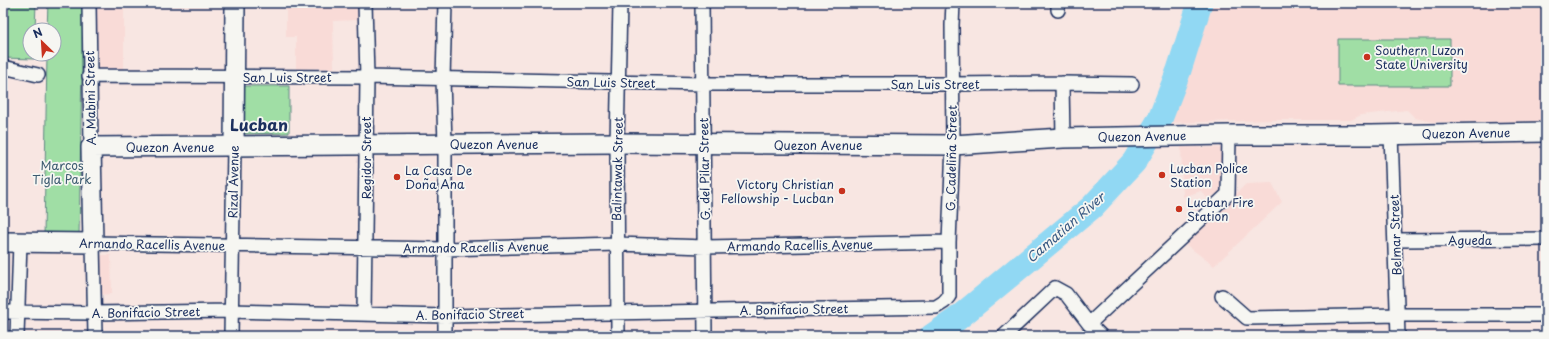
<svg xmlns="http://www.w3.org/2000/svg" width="1549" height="339" viewBox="0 0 1549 339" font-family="'Playpen Sans',sans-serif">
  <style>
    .built { fill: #f9dbd7 }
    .green { fill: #a0dea5; stroke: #5e8682 }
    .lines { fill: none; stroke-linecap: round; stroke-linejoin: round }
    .river { stroke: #91d8f3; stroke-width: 25 }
    .minor-casing { stroke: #1b2f5e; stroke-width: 16 }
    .secondary-casing { stroke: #1b2f5e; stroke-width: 22 }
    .minor { stroke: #f6f6f2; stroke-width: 13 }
    .secondary { stroke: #f6f6f2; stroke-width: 19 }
    .poi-dot { fill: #c8321e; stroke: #f6f6f2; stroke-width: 1.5 }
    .labels { text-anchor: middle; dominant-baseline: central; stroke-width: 3.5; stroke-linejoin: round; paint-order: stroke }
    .poi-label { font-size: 12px; fill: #1b2f5e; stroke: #f6f6f2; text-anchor: start }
    .street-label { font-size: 12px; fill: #1b2f5e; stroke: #f6f6f2 }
    .park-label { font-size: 12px; fill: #3c5b70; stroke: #f6f6f2 }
    .water-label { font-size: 13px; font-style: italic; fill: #385983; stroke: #f6f6f2 }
    .district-label { font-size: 16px; font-weight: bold; fill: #1b2f5e; stroke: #f6f6f2 }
  </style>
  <rect width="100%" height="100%" fill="#f8e6e2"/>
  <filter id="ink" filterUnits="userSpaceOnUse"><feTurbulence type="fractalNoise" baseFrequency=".025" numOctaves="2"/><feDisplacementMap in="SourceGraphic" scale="8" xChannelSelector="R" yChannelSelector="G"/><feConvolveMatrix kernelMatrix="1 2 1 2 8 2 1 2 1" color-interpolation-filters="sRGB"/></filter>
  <g filter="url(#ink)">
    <!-- built -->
    <path class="built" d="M286,3H359V20L333,21L334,68L296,69V37H286Z
      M1206,3H1546V121L1433,122L1415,118L1407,110L1361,115L1351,120H1275L1164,123Z
      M96,7H124V72H96Z
      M1181,147L1222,148V191L1207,198L1201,191L1183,197Z
      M1272,183L1282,202L1214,266L1185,244L1246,184Z
      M96,255H111L112,294L97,295Z"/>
    <!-- green -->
    <path class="green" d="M3,3H36L35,30H30V54H35L34,59L3,58Z
      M48,3H83L79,237H44L47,54H54V30H47Z
      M1338,39H1450V86H1338Z
      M239,86H289V133L240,134Z"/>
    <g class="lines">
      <!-- river -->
      <path class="river" d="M932,336L957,319L1092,207L1134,162L1160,119L1179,70L1200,3"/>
      <!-- minor casing -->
      <g class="minor-casing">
        <path id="minor" d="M89,3L91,147
          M702,3L705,336
          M1058,3V10
          M3,67L38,75
          M89,76L367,77L703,84H952L1062,83L1132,84
          M1062,83L1063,138
          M1391,134L1398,336
          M1395,240L1546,239
          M1222,296L1247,318L1398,315H1546
          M3,312L94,313L231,311L445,316L936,307L944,302L949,296V242L953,145L952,25L953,3
          M364,314L367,77L365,3
          M1089,324L1228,194L1229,135
          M17,336L20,242
          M95,336L93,243L445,249L617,244L705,247L949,242
          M231,336L234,147
          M445,336V144L443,79L445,3
          M618,336L617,143L620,3
          M1004,336L1055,288L1066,294L1089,324L1101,336"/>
      </g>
      <!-- secondary casing -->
      <g class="secondary-casing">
        <path id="secondary" d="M234,147L235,3
          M3,242L93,243L91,147L617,143L953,145L1063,138L1229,135H1371L1546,132"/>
      </g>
      <!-- minor -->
      <use href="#minor" class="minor"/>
      <!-- secondary -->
      <use href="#secondary" class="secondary"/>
    </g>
  </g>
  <!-- markers -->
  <g class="poi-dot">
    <circle cx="1367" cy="57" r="4"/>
    <circle cx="1162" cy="175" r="4"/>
    <circle cx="397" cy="177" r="4"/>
    <circle cx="842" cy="191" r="4"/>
    <circle cx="1179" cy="209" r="4"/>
  </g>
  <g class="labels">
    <!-- poi labels -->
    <g class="poi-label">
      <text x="1375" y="50">Southern Luzon<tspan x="1375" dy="14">State University</tspan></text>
      <text x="1170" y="168">Lucban Police<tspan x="1170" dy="14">Station</tspan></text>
      <text x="405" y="170">La Casa De<tspan x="405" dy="14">Doña Ana</tspan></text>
      <text x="834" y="184" text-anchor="end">Victory Christian<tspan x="834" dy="14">Fellowship - Lucban</tspan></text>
      <text x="1187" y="202">Lucban Fire<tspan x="1187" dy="14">Station</tspan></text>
    </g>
    <!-- street labels -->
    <g class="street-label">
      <text x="287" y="77">San Luis Street</text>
      <text transform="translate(611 82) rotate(1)">San Luis Street</text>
      <text x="935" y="84">San Luis Street</text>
      <text transform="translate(90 98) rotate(-91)">A. Mabini Street</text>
      <text transform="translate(1466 133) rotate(-1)">Quezon Avenue</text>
      <text transform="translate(1142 136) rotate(-1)">Quezon Avenue</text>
      <text x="494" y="144">Quezon Avenue</text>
      <text x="818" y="145">Quezon Avenue</text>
      <text x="170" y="147">Quezon Avenue</text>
      <text transform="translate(366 158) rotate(-90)">Regidor Street</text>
      <text transform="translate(951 158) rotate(-89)">G. Cadeliña Street</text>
      <text transform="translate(617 169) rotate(-89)">Balintawak Street</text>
      <text transform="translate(704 169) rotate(-91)">G. del Pilar Street</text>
      <text transform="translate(233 182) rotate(-89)">Rizal Avenue</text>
      <text transform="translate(1395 235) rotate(-92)">Belmar Street</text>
      <text x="1470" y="240">Agueda</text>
      <text transform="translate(152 244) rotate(1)">Armando Racellis Avenue</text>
      <text transform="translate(800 245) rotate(-1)">Armando Racellis Avenue</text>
      <text transform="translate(476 247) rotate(-1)">Armando Racellis Avenue</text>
      <text transform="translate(794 309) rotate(-1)">A. Bonifacio Street</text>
      <text transform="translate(146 312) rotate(-1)">A. Bonifacio Street</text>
      <text transform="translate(470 314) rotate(-1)">A. Bonifacio Street</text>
    </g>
    <!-- park labels -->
    <g class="park-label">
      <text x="62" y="165">Marcos<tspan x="62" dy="14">Tigla Park</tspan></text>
    </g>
    <!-- water labels -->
    <g class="water-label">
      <text transform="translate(1065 227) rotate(-41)">Camatian River</text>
    </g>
    <!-- district labels -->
    <g class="district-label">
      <text x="259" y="124">Lucban</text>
    </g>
  </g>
  <!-- margin -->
  <rect width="1549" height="339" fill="none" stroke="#f6f6f2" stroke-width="16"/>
  <rect x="8" y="8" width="1533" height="323" fill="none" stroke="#1b2f5e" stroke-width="1.5" filter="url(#ink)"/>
  <!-- north arrow -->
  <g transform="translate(42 42) rotate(335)"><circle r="19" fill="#f6f6f2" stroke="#9ea6b7"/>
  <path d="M0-3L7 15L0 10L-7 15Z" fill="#c8321e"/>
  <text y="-6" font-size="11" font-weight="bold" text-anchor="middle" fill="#1b2f5e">N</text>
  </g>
</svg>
